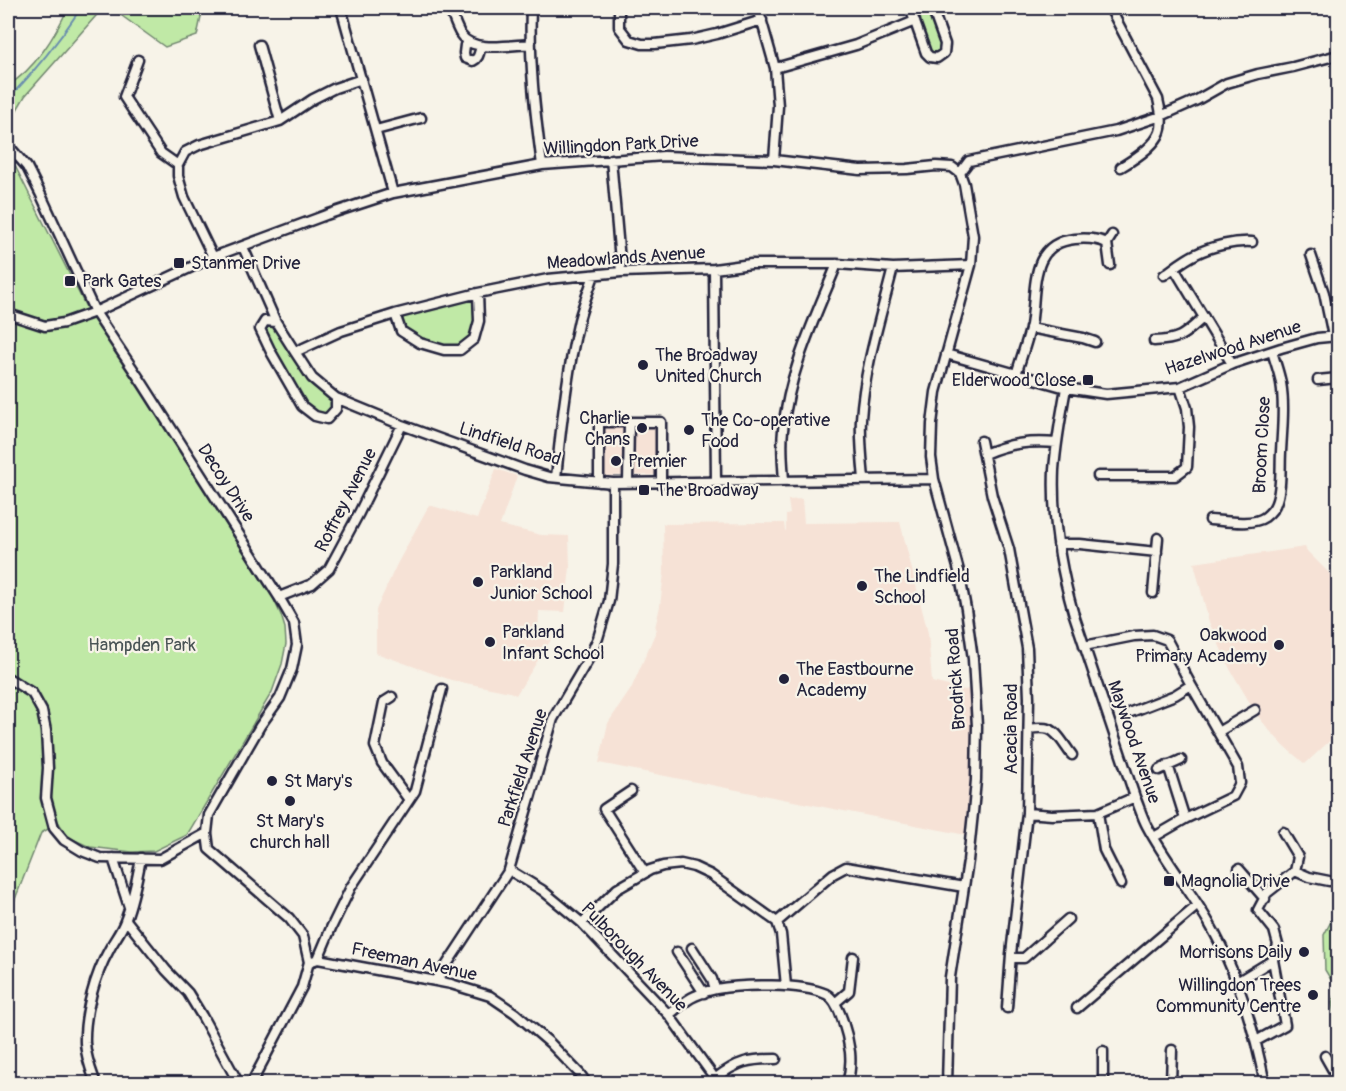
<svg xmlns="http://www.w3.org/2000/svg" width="1346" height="1091" viewBox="0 0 1346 1091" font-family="Pangolin,sans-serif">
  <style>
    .built { fill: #f6e2d6 }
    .green { fill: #c0e9a6; stroke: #718670; stroke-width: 1.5 }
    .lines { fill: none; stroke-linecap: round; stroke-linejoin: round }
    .stream { stroke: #698dae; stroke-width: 2 }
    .minor-casing { stroke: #22223b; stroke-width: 13 }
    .minor { stroke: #f7f3e8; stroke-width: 8 }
    .poi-dot { fill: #22223b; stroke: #f7f3e8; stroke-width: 2 }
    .labels { text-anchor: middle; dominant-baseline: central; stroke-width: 4.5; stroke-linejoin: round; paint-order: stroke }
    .street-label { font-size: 18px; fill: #22223b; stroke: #f7f3e8 }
    .poi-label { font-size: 18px; fill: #22223b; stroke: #f7f3e8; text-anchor: start }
    .park-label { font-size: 18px; fill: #4a5456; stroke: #f7f3e8 }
  </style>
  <rect width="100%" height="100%" fill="#f7f3e8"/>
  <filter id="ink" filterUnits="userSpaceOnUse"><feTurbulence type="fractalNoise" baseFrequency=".0167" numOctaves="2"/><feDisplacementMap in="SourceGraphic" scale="12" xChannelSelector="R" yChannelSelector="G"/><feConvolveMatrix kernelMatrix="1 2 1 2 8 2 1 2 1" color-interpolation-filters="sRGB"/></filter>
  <g filter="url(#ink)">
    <!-- built -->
    <path class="built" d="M658,423L659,475L602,476L601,424Z
      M496,469L517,476L500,525L541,535L569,536L570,567L565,612L539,611L538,634L554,635L516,695L510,692L451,680L376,653V610L396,566L429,505L477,519Z
      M802,499L804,523L900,522L928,633L932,682L965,690L973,687L971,836L599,763L608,723L631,689L657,629L655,628L660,606L664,573L663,524L784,523L785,530L786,531V515L790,514L788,500Z
      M1305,547L1307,551L1338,582V733L1305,764L1285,747L1270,731L1257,715L1230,669L1209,622L1194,563Z"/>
    <!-- green -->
    <path class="green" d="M68,8H103L25,96L8,125V85C34,71 56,34 68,8Z
      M111,8H203L197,36L165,47Z
      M910,8H932L944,53L930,57Z
      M8,155L11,158L90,315L138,387L273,598L281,615L285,628L286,644L282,664L272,692L187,835L154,851L132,852L90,847L68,837L59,823L41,833L8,917Z
      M478,293L474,339L460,350H444L401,331L395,314Z
      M265,321L276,322L312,378L336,398L327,419L302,406L260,329Z
      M1338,908V1038L1332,1002L1338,991L1325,970L1324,935Z"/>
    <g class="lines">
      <!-- stream -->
      <path class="stream" d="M8,99C35,71 59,41 81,8
        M8,838L9,848L8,855"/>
      <!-- minor casing -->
      <g class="minor-casing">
        <path id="minor" d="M341,8L393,193
          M449,8C453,16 456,27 461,35C473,53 510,45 530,44
          M531,8C529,62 535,112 542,165
          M619,8V27L629,40L642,44H655L691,40L717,34L762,20
          M758,8L775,68L778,106L774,160
          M910,8L926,53L930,57L937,58L944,53L945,44L932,8
          M1110,8L1158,99C1160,109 1164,122 1160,132C1155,146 1133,160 1121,167
          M469,43L465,45L464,53L465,58L473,61C479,58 479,53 481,46
          M259,45L280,121
          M138,60L124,97L161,153L178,165
          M775,68L856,45L915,21
          M376,130L421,118
          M8,145L27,167L41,195L95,312L143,384L279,597L294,623L297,645L292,669L280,698L260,726L209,815L207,833L209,849L289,918L303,936L309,962L302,987L251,1084
          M611,159L621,272
          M960,173L969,161L1116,131L1161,116L1197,100L1227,83L1258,74L1293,67L1338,55
          M1107,243L1112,235
          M243,247L276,322L295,352L312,378L336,398L402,425L525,470L549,477L613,483L934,479
          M1311,255L1324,293L1333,336
          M213,257L184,197L178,176V165L185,152L199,145L280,121L313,99L335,88L362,79
          M1174,268L1232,364
          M714,269L716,482
          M1164,275C1174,268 1185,259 1196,254C1212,246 1234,241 1252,242
          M8,314L45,326L64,323L95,312L213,257L326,215L393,193L542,165L664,156L774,160L860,170L907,169L936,166L952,167L960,173L964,184L973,236L971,265L936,392L932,424L931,457L934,479L959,571L966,609L973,659L977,726L976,780L973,813L968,861L950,977L947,1084
          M395,314L401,331L420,343L444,350H460L474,339L479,321L478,293
          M276,322L265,321L260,329L271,352L302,406L315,416L327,419L336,409V398
          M1030,328L1083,338L1095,342
          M1154,341C1181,340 1185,334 1204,317
          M295,352L341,331L395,314L478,293L548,279L621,272L714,269L751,264H837L893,268L971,265
          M946,354L1066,388L1106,394L1180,387L1232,364L1281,348L1317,338L1338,336
          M1016,375C1021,358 1027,342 1031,325C1037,291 1028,243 1075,239C1085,238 1098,239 1107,243L1110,265
          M1318,380L1338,378
          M1066,388C1061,415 1056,443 1054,470C1052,518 1060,566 1073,612L1135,797C1139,806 1142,817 1147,826C1165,860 1190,890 1209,923C1238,973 1254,1028 1265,1084
          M981,441L992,496L1009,549L1027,648L1029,698L1027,813L1011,954L1007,1008
          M984,454C1010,443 1029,441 1057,443
          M1098,476H1175L1187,467L1189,427L1187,408L1180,387
          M556,478C561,425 567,372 579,320C583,305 589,290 594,275
          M864,479C862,459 860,439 861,419C864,369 881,316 893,268
          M784,481C783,464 781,447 783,430C789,371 815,318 837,264
          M599,482V422H661V482
          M628,483L629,422
          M1210,520C1225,521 1252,526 1265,517C1270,513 1274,509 1276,503C1282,488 1280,468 1281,452C1282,430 1285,405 1281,383C1279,372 1275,362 1272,351
          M1058,544H1080L1157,552
          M1153,593L1158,538
          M279,597L312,584L329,569L359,513L402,425
          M1084,646L1134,636L1153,635L1167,640L1191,685L1238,767L1240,783L1233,796L1185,819L1154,837
          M8,678L32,693L42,711L46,731L48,768L46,798L54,828L64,840L82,851L100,858L160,859L207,833
          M392,697L384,702L375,746L382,763L409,800
          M1131,712L1175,695L1191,685
          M1029,729C1035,728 1043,727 1049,729C1058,732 1066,748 1072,755
          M1218,732L1255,710
          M1168,765L1185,819
          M1159,770L1181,760
          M631,791L604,809L645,873
          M1027,813L1052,815L1098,813L1135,797
          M1098,813L1104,850L1121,884
          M113,858L129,907
          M1239,869L1265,899
          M509,870L542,890L582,923L669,1015L719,1084
          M1295,871L1309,877L1329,881
          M126,920L166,970L188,993L202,1016L239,1084
          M777,922L833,874L846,867L964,887
          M582,923L617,889L650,870L663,866L681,864L694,867L711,875L777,922L781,934L786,986
          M692,948L712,979L715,989
          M677,952L704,993
          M1012,958H1024L1068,919
          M318,959L331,928L351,887L415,791L442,689
          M309,962L318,959L436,981L451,984L490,996L515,1013L550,1043L580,1074L587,1084
          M436,981L509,870L553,719L589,658L598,638L609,601L613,564V483
          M1237,982L1273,960L1278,945L1274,930L1258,910L1267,893L1295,871L1298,857L1283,832
          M835,1003L849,991L853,957
          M1077,1008L1198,905
          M669,1015C677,1009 685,1000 695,996C701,993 710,990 716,989C742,984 802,983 826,994C840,1001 848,1037 850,1052C851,1062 850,1074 847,1084
          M1256,1041L1285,1025L1273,960
          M1325,1056L1338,1079
          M716,1078C738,1061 749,1059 776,1059
          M96,1084C91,1070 86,1058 85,1043C84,1014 95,975 109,950C114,940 121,932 125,921C133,901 137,880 141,858
          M1103,1084V1051
          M1171,1084L1172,1050"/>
      </g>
      <!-- minor -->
      <use href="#minor" class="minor"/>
    </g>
  </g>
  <!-- markers -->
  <g class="poi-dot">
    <rect x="173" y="257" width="12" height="12" rx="3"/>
    <rect x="64" y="275" width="12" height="12" rx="3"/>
    <circle cx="643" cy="365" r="6"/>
    <rect x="1082" y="374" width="12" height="12" rx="3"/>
    <circle cx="642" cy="428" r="6"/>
    <circle cx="689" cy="430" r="6"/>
    <circle cx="616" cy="461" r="6"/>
    <rect x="638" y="484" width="12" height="12" rx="3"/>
    <circle cx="478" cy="582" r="6"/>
    <circle cx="862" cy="586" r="6"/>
    <circle cx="490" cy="642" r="6"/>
    <circle cx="1279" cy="645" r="6"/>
    <circle cx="784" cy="679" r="6"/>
    <circle cx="272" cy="781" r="6"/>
    <circle cx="290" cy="801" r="6"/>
    <rect x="1163" y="875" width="12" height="12" rx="3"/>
    <circle cx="1304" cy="952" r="6"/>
    <circle cx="1313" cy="995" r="6"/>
  </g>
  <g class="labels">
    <!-- street labels -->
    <g class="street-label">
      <text transform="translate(621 145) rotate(-3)">Willingdon Park Drive</text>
      <text transform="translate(626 258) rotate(-4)">Meadowlands Avenue</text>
      <text transform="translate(1233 348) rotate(-18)">Hazelwood Avenue</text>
      <text transform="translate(510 444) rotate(18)">Lindfield Road</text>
      <text transform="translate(1262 445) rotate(-87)">Broom Close</text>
      <text transform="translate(226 483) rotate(57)">Decoy Drive</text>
      <text transform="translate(346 500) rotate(-63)">Roffrey Avenue</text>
      <text transform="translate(956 679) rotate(-94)">Brodrick Road</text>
      <text transform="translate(1011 729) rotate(-90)">Acacia Road</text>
      <text transform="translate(1134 742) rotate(71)">Maywood Avenue</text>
      <text transform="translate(523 768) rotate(-72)">Parkfield Avenue</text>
      <text transform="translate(634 957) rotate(46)">Pulborough Avenue</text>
      <text transform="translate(414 962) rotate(12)">Freeman Avenue</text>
    </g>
    <!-- poi labels -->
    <g class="poi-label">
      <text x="191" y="263">Stanmer Drive</text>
      <text x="82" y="281">Park Gates</text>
      <text x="655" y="355">The Broadway<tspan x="655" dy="21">United Church</tspan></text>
      <text x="1076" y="380" text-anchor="end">Elderwood Close</text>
      <text x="630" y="418" text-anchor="end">Charlie<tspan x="630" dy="21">Chans</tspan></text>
      <text x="701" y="420">The Co-operative<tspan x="701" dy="21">Food</tspan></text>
      <text x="628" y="461">Premier</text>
      <text x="656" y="490">The Broadway</text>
      <text x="490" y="572">Parkland<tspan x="490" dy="21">Junior School</tspan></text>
      <text x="874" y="576">The Lindfield<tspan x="874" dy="21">School</tspan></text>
      <text x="502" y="632">Parkland<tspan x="502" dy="21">Infant School</tspan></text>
      <text x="1267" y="635" text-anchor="end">Oakwood<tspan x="1267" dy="21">Primary Academy</tspan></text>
      <text x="796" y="669">The Eastbourne<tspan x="796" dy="21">Academy</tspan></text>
      <text x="284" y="781">St Mary's</text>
      <text x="290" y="821" text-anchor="middle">St Mary's<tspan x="290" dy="21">church hall</tspan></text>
      <text x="1181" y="881">Magnolia Drive</text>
      <text x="1292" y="952" text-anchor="end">Morrisons Daily</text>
      <text x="1301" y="985" text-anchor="end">Willingdon Trees<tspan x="1301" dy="21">Community Centre</tspan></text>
    </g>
    <!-- park labels -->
    <g class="park-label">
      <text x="142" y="645">Hampden Park</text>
    </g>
  </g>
  <!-- margin -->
  <rect width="1346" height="1091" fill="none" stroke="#f7f3e8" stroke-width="30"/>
  <rect x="15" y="15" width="1316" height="1061" fill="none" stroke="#22223b" stroke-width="2" filter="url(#ink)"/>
</svg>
